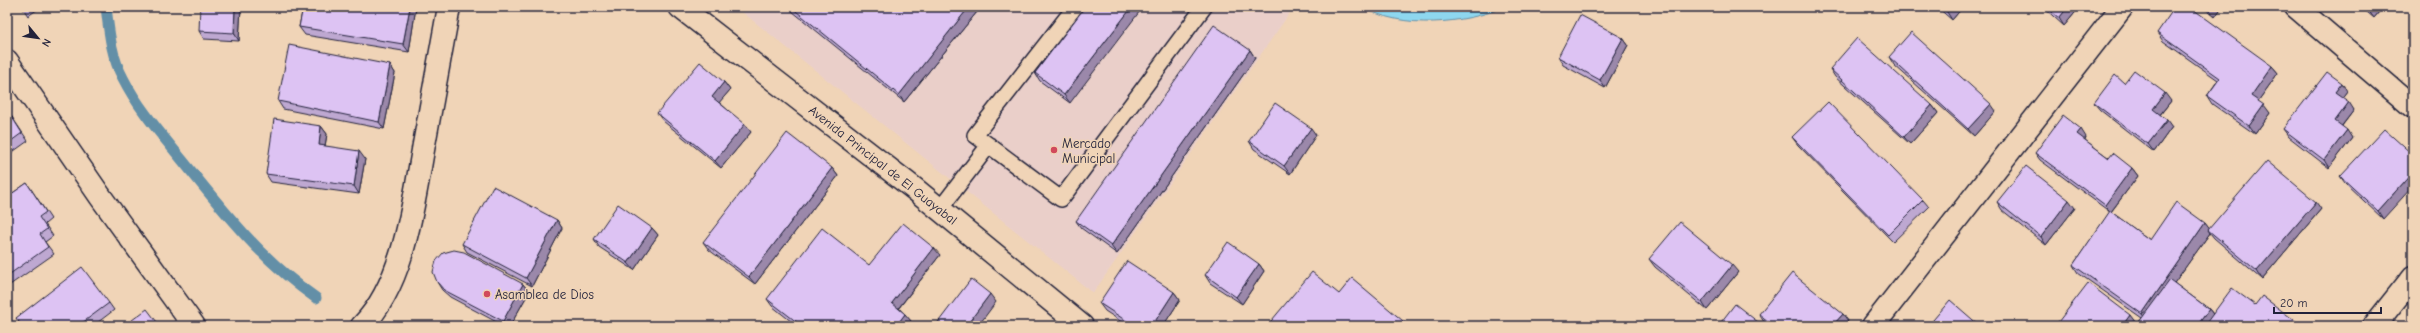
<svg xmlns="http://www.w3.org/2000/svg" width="2420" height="333" viewBox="0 0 2420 333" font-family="'Comic Neue',sans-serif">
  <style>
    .built { fill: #eacfc9 }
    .water { fill: #8ed7ef; stroke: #638fa7 }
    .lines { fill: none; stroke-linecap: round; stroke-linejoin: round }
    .stream { stroke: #638fa7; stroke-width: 11 }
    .service-casing { stroke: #22223b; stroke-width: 18 }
    .minor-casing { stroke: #22223b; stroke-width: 25 }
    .service { stroke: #f0d4b7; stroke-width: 15 }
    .minor { stroke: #f0d4b7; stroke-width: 22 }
    .wall { fill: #bea8d1; stroke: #22223b }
    .shaded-wall { fill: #9b88aa; stroke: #22223b }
    .building { fill: #ddc3f3; stroke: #22223b }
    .poi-dot { fill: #d1495b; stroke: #f0d4b7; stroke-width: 1.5 }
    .labels { text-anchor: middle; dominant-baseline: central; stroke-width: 3; stroke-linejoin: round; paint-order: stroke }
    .poi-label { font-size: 13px; fill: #22223b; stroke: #f0d4b7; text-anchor: start }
    .street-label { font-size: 13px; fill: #22223b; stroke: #f0d4b7 }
  </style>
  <rect width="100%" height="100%" fill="#f0d4b7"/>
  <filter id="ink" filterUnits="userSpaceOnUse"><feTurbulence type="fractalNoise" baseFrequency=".025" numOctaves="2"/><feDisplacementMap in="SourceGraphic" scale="8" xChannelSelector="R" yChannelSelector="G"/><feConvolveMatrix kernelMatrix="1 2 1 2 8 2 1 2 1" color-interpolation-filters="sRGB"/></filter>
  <g filter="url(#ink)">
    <!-- built -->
    <path class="built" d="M736,7H1294L1093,293Z"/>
    <!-- water -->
    <path class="water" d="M1363,7H1504C1464,24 1402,30 1363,7Z"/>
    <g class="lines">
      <!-- stream -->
      <path class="stream" d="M106,7C109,31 111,56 123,78C138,108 162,135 183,161C224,212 263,261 316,298"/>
      <!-- service casing -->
      <g class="service-casing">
        <path id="service" d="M1075,7L975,135L1061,199L1204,7
          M940,209L989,145"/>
      </g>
      <!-- minor casing -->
      <g class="minor-casing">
        <path id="minor" d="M680,7L916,190L1082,326
          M2296,7L2413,107
          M7,61L100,196L194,326
          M362,326C406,282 414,197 425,139C433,95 441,51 449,7
          M1873,326L2122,7
          M2374,326L2413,277"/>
      </g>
      <!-- service -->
      <use href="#service" class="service"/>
      <!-- minor -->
      <use href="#minor" class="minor"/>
    </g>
    <!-- wall -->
    <path class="wall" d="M22,7H41L28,16Z
      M241,7L239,41L204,39L199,31Z
      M303,7H416L409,52L305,35L299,27Z
      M787,7H981L904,102Z
      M1085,7L1070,103L1040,81L1035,73Z
      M1240,7H1247L1241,9Z
      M1937,7H1963L1952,20Z
      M2043,7H2078L2079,8L2064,26Z
      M2203,7H2222L2215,17Z
      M2361,7H2383L2374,18Z
      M2157,33L2272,66L2278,73L2258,101L2270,113L2255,134L2212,104L2207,96L2218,80L2163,41Z
      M1623,38L1628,45L1605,88L1563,65L1558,57Z
      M1250,50L1255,58L1117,254L1081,228L1076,221Z
      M1889,57L1996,111L1974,136L1894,65Z
      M390,65L395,73L384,129L283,109L278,101Z
      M1830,69L1932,105L1938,113L1910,144L1835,77Z
      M724,82L730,90L719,102L751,132L721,168L663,121L657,113Z
      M2124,83L2171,101L2160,115L2172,127L2154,152L2100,110L2094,103Z
      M2347,91L2342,97L2354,110L2342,126L2352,138L2329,168L2289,137L2283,129Z
      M10,114L28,141L7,156V116Z
      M321,126L327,134L325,146L365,159L359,194L271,182L266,174Z
      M1316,135L1290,174L1254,149L1249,141Z
      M1792,137L1923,200L1929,207L1893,242L1798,145Z
      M2086,137L2085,140L2109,158L2132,168L2138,176L2111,212L2150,240L2205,223L2209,229L2321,209L2262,279L2214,238L2210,233L2174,283L2209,309L2213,314L2255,305L2302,326H2142L2139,322L2142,318L2078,273L2073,265L2110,212L2040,160L2035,153Z
      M2413,155L2383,219L2345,183L2340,176Z
      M832,168L838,176L755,284L709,250L703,242Z
      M27,183L51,219L45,224L53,236L45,242L54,254L7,287V197Z
      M1997,202L2075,208L2046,245L2002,210Z
      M557,220L562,228L532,286L467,252L462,244Z
      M652,228L658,235L634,270L599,247L594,239Z
      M940,255L899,308L911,321L907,326H797L772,306L767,299L869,265Z
      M1649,259L1738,272L1707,310L1655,267Z
      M1259,264L1264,271L1242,304L1210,283L1205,275Z
      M437,282L523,284L529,292L510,326H504L450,297L442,290Z
      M1174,292L1180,300L1163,326H1128L1105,311L1099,303Z
      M109,303L114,310L93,326H22L16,318Z
      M1759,314H1843L1848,321L1844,326H1770L1764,322Z"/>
    <!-- shaded-wall -->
    <path class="shaded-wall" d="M235,7H241L239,41L234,33Z
      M410,7H416L409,52L403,44Z
      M969,7H981L904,102L899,95Z
      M1132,7H1143L1070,103L1064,95Z
      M1951,7H1963L1952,20L1947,12Z
      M2068,7H2078L2079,8L2064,26L2059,18Z
      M2211,7H2222L2215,17L2209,9Z
      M2371,7H2383L2374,18L2368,10Z
      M1623,38L1628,45L1605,88L1600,80Z
      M1250,50L1255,58L1117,254L1111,246Z
      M390,65L395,73L384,129L379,122Z
      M2272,66L2278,73L2256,104L2251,96Z
      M724,82L730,90L718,104L712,97Z
      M2342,83L2347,91L2341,99L2335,92Z
      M2165,93L2171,101L2158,117L2153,109Z
      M2349,102L2354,110L2340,128L2335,121Z
      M1991,104L1996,111L1974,136L1968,129Z
      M1932,105L1938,113L1910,144L1904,137Z
      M2264,105L2270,113L2255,134L2249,126Z
      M2167,120L2172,127L2154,152L2148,144Z
      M745,124L751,132L721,168L715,161Z
      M321,126L327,134L324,152L319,145Z
      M1311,128L1316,135L1290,174L1284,166Z
      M2081,129L2086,137L2083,142L2077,134Z
      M2347,130L2352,138L2329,168L2324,160Z
      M359,151L365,159L359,194L354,186Z
      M832,168L838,176L755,284L749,277Z
      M2132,168L2138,176L2110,213L2105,205Z
      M2413,172V186L2383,219L2378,211Z
      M2069,200L2075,208L2046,245L2041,237Z
      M2316,202L2321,209L2262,279L2257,271Z
      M557,220L562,228L532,286L526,278Z
      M2205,223L2211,231L2208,230L2210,233L2147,321L2142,314Z
      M652,228L658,235L634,270L628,263Z
      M934,248L940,255L897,310L892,303Z
      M1259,264L1264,271L1242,304L1236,297Z
      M1732,265L1738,272L1707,310L1702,302Z
      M523,284L529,292L510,326H507L503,321Z
      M1174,292L1180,300L1163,326H1152Z
      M990,294L996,302L978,326H966Z
      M2209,309L2215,317L2208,326H2197Z
      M905,314L911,321L907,326H896Z
      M1843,314L1848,321L1844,326H1832Z
      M2130,315L2136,323L2133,326H2122Z"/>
    <!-- building -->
    <path class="building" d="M200,7H235L234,33L199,31Z
      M303,7H410L403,44L299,27Z
      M791,7H969L899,95Z
      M1085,7H1132L1064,95L1035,73Z
      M1941,7H1951L1947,12Z
      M2046,7H2068L2059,18Z
      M2175,7H2190L2272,66L2251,96L2264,105L2249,126L2207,96L2220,78L2157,33Z
      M2365,7H2371L2368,10Z
      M1580,15L1623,38L1600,80L1558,57Z
      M1214,25L1250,50L1111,246L1076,221Z
      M1911,32L1991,104L1968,129L1889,57Z
      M1857,38L1932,105L1904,137L1830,69Z
      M289,45L390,65L379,122L278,101Z
      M700,62L724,82L712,97L745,124L715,161L657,113Z
      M2134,70L2165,93L2153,109L2167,120L2148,144L2094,103L2115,75L2124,83Z
      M2327,72L2342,83L2335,92L2349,102L2335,121L2347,130L2324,160L2283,129Z
      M1828,102L1923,200L1888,235L1792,137Z
      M1275,103L1311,128L1284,166L1249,141Z
      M10,114L22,133L7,144V116Z
      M2063,115L2081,129L2077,134L2109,158L2113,153L2132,168L2105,205L2035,153Z
      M274,119L321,126L319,145L359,151L354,186L266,174Z
      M2384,129L2413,155V172L2378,211L2340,176Z
      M787,133L832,168L749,277L703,242Z
      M2267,161L2316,202L2257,271L2208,230Z
      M2026,166L2069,200L2041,237L1997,202Z
      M27,183L46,212L39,217L47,229L40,234L48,247L7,276V197Z
      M493,186L557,220L526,278L462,244Z
      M2176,202L2205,223L2142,314L2073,265L2110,211L2150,240Z
      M618,204L652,228L628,263L594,239Z
      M1680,222L1732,265L1702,302L1649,259Z
      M903,223L934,248L892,303L905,314L896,326H802L767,299L822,228L869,265Z
      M1228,242L1259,264L1236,297L1205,275Z
      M454,250L464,252L523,284L503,321L444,290L437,282L433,272L436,261L443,253Z
      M1127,261L1174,292L1152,326H1134L1099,303Z
      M82,267L109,303L78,326H22L16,318Z
      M1312,272L1339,294L1352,278L1409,326H1267Z
      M1792,273L1843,314L1832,326H1774L1759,314Z
      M971,279L990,294L966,326H937L936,325Z
      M2170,280L2209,309L2197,326H2145L2139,322Z
      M2088,283L2130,315L2122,326H2055Z
      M2232,288L2255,305L2262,296L2302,326H2204Z
      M1950,300L1980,326H1928Z
      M1735,304L1763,326H1718Z
      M147,309L160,326H124Z
      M2133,321L2139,326H2130Z"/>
  </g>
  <!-- markers -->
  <g class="poi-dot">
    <circle cx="1054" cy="150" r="4"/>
    <circle cx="487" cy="294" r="4"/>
  </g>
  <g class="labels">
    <!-- poi labels -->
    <g class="poi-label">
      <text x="1062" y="143">Mercado<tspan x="1062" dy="15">Municipal</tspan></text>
      <text x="495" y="294">Asamblea de Dios</text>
    </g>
    <!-- street labels -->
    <g class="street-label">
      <text transform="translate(883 165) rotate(38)">Avenida Principal de El Guayabal</text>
    </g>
  </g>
  <!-- margin -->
  <rect width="2420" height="333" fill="none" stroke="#f0d4b7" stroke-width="24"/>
  <rect x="12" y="12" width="2396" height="309" fill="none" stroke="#22223b" stroke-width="1.5" filter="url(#ink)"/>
  <!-- north arrow -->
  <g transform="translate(38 38) rotate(119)" stroke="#f0d4b7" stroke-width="3" paint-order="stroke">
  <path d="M0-3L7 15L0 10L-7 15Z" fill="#22223b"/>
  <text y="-6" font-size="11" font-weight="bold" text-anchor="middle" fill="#22223b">N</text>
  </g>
  <!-- scale -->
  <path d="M2274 307v6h107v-6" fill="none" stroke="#22223b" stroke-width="2"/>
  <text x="2280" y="307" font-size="12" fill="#22223b" stroke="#f0d4b7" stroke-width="3" paint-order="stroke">20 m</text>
</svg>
